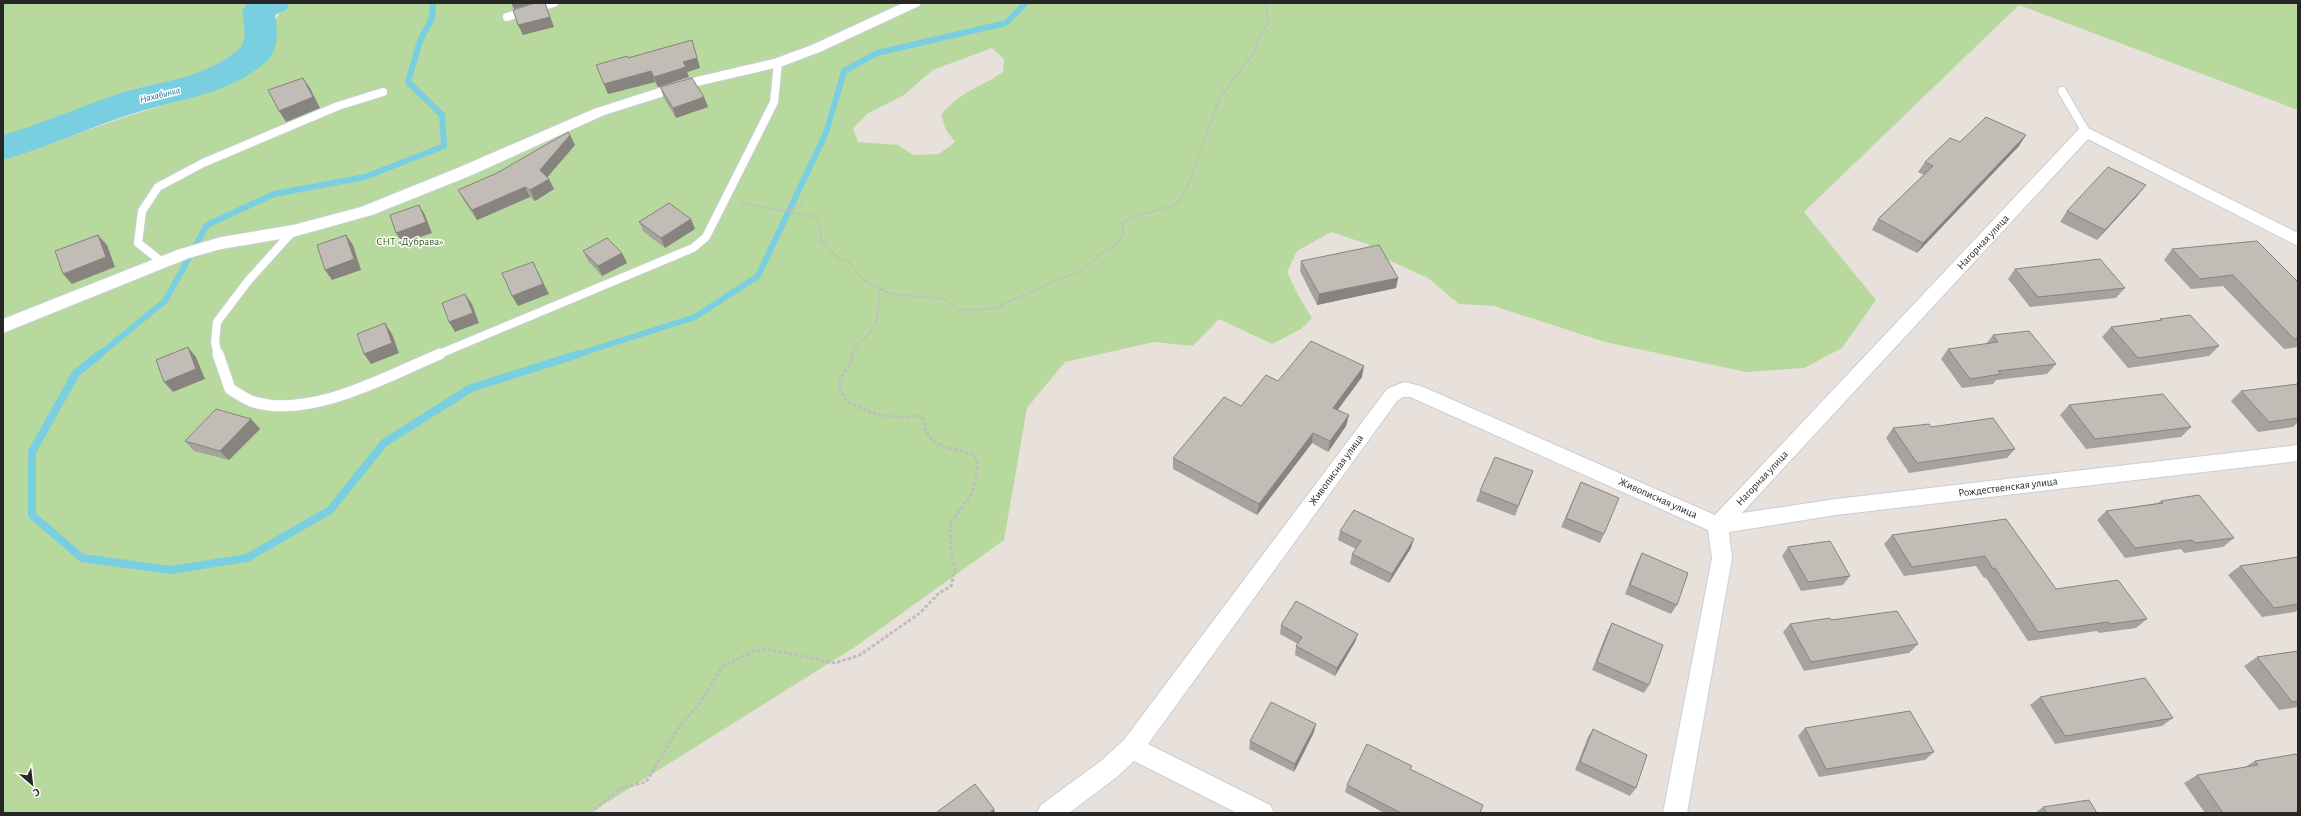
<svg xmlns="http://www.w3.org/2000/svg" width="2301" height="816" viewBox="0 0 2301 816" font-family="'Alegreya Sans',sans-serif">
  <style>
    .green { fill: #b8d99d; fill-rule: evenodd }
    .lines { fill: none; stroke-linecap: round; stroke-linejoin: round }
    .stream-far1 { stroke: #79cfdf; stroke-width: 6 }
    .stream { stroke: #79cfdf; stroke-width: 8 }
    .river { fill: #79cfdf; fill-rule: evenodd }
    .service-far1-casing { stroke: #c9cdd8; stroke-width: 10 }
    .service-casing { stroke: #c9cdd8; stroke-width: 13 }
    .minor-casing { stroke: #c9cdd8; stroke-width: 2 }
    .path-far1 { stroke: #bebebe; stroke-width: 2; stroke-dasharray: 2.5 1.5; stroke-linecap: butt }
    .path { stroke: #bebebe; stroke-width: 3; stroke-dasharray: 3.5 2; stroke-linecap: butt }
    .service-far1 { stroke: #fff; stroke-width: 8 }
    .service { stroke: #fff; stroke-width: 11 }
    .minor { fill: #fff; fill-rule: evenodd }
    .wall { fill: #a6a29d }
    .shaded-wall { fill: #87847f }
    .building { fill: #c1bcb6; stroke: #87847f }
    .labels { text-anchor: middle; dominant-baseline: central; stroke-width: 3; stroke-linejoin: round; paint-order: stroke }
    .far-water-label { font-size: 10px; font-style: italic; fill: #1c6e87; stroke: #fff }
    .park-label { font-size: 11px; fill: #335b21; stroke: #fff }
    .street-label { font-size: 11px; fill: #272727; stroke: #fff }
  </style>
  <rect width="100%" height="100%" fill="#e8e1db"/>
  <!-- green -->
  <path class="green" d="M3,3H254L245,8C243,23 251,40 242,52C225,74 82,112 48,123C33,128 18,135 3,141Z
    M287,3H2298V110L2019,5L1804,212L1876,300L1842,348L1804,368L1746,372L1605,342L1494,306L1459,304L1428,278L1386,259L1367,244L1331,232L1297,251L1287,272L1298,295L1312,318L1301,329L1272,344L1219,319L1193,346L1154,342L1065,362L1027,408L1004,540L855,647L590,813H3V158L27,152L128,116L194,96L245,68L276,42L274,22ZM992,48L1004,59L1003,72C978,89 962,90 941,115L946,130L955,142L939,154L913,155L898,145L858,142L853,128L867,114L904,95L933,70Z"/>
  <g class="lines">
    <!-- stream-far1 -->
    <path class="stream-far1" d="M99,355L165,301L207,225L274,194L365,177L444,146L442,115L408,82L420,41L432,18L433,3
      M576,355L695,317L758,276L826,133L844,71L877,53L1006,23L1026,3"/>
    <!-- stream -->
    <path class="stream" d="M100,354L76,373L32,452V515L82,558L171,570L247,558L330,510L384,443L471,388L579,354"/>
    <!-- river -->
    <path class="river" d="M248,3H290L286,10L275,15C278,30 279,49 267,61C231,94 182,98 138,112C92,126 49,147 3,160V135C41,124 77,108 115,95C156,81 204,80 239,49C249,40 243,22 242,11Z"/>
    <!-- service-far1 casing -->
    <g class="service-far1-casing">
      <path id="service-far1" d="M507,17L554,3
        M2062,91L2086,132
        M162,262L138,243L142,211L158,187L203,163L338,106L383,92
        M218,355L215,342L217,322L248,281L293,231
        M437,355L693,248L706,237L774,102L778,63"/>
    </g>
    <!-- service casing -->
    <g class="service-casing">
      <path id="service" d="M218,354L230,389C237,393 246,400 254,402C312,419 387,376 440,354"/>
    </g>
    <!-- minor casing -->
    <g class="minor-casing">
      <path id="minor" d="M903,3H921L919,6L822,51L783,66L693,87L604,115L472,175L372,215L293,237L221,249L189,258L3,333V319L177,250L221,237L293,225L361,207L460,167L594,109L684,80L774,59L812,45Z
        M2086,127L2298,233V246L2088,139L1742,513L1836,499L2298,445V461L1836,515L1729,532L1732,558L1687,813H1663L1712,558L1708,530L1410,397H1403L1397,401L1148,744L1270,805L1274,813H1237L1134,761L1118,776L1069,813H1037L1041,805L1102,760L1124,740L1387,389L1404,382L1421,386L1715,515L2080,128Z"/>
    </g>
    <!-- path-far1 -->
    <path class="path-far1" d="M742,203L813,216L820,220L821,240L837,257L849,263L866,282L891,294L945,299L958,310L992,309L1086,268L1099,255L1115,245L1124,233L1122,224L1130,218L1175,205L1186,191L1219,99L1255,51L1257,40L1269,22L1265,3
      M789,211L804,202
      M853,355C856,342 867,338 873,328C881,314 876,303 881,289"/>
    <!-- path -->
    <path class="path" d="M590,813L621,788L646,782L679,727L700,703L722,667L753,651L767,649L835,663L860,655L920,613L939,593L951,586L955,569L951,548L950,523L972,494L978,465L975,456C956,445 926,453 924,420L918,415C891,421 869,413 845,400L838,381L850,365L853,354"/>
    <!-- service-far1 -->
    <use href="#service-far1" class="service-far1"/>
    <!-- service -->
    <use href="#service" class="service"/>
    <!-- minor -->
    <use href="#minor" class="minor"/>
  </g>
  <!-- wall -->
  <path class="wall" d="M692,40L700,68L687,72L689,77L658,87L655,82L608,94L596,65L628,58Z
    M660,87L704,97L708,107L676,118L664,98Z
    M570,135L575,145L547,177L554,189L535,201L530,197L477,220L464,201L458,190L497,173Z
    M1960,142L2019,146L1917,253L1872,230L1878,219L1924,175L1918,172L1925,162Z
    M2138,195L2097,240L2060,222L2067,211Z
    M691,219L695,229L665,248L644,232L639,222Z
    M2172,249L2298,282V347L2284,349L2223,286L2191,289L2164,260Z
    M583,251L622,253L627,263L602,276L588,261Z
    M1301,261L1398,278L1396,288L1317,305L1300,271Z
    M2015,269L2125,288L2116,298L2030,307L2008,279Z
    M2160,319L2219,346L2209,356L2128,368L2102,337L2111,327L2159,321Z
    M1993,335L2056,364L2047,374L1996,380L1993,384L1962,388L1941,359L1948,349L1986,344Z
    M1362,377L1338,410L1349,415L1346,426L1328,452L1312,443L1257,515L1173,469V458L1241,406L1278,381Z
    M2298,382V422L2293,427L2258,432L2231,401L2241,391L2296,384Z
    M2069,405L2191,427L2181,437L2086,449L2060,415Z
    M251,419L260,429L229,460L194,451L185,441Z
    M1931,427L2015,449L2007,458L1909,473L1886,438L1893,428Z
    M1533,471L1515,516L1476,501L1480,491Z
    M1581,482L1604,534L1600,543L1561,527Z
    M2161,501L2234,538L2223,547L2184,553L2181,549L2125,558L2097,520L2106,511L2158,503Z
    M2006,519L2056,589L2147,619L2136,628L2099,633L2097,631L2028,641L1986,578H1984L1976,566L1904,576L1884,544L1892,535Z
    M1340,531L1411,548L1389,583L1350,564L1352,554L1356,549L1338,540Z
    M1788,547L1850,576L1843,585L1801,591L1782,556Z
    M1642,553L1677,605L1671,614L1625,594L1637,563Z
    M2298,557V609L2295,612L2262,617L2228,575L2240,566Z
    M1612,623L1649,685L1644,693L1592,670L1607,632Z
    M1790,624L1918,644L1909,653L1804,671L1783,632Z
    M1281,625L1355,642L1335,676L1295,655L1296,646L1298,644L1280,634Z
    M2298,651V707L2279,710L2244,666L2257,657Z
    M2040,697L2173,718L2162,726L2055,744L2030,705Z
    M1805,728L1934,752L1925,760L1819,777L1798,736Z
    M1593,729L1636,788L1630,796L1575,770L1588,737Z
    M1314,732L1294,772L1249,749L1250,741Z
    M2298,756V813H2205L2184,783L2197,775L2245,767L2255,761Z
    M1347,785L1480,813H1384L1345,792Z
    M2043,807L2097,813H2035Z"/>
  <!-- shaded-wall -->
  <path class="shaded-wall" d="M511,3H534L514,9Z
    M545,3L554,27L523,35L518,25Z
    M692,40L700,68L687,72L689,77L658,87L654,77L683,62Z
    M651,71L655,82L608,94L604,84Z
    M303,78L310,88L320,108L286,122L279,111Z
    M704,97L708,107L676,118L673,108Z
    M570,135L575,145L545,180L540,170Z
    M2026,135L2019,146L1917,253L1923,243Z
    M549,179L554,189L535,201L530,190Z
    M2146,185L2138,195L2097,240L2105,230Z
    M525,187L530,197L477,220L472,210Z
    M419,205L425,215L432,233L403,243L396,233Z
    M691,219L695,229L665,248L661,238Z
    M98,235L107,245L115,267L72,284L63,274Z
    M346,235L353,245L361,270L332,280L325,270Z
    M622,253L627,263L602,276L598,266Z
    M533,262L549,294L518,306L512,296Z
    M1398,278L1396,288L1317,305L1319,294Z
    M465,294L472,304L479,323L455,332L449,322Z
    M385,323L392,334L399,353L371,364L364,354Z
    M188,347L196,357L205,379L173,392L164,382Z
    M1364,366L1362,377L1331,418L1333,408Z
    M1349,415L1346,426L1328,452L1330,441Z
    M251,419L260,429L229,460L220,451Z
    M1313,433L1312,443L1257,515L1259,504Z
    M1414,539L1411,548L1389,583L1392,574Z
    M1358,634L1355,642L1335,676L1337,668Z
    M1316,724L1314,732L1294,772L1295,764Z
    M994,809L995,813H989Z"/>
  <!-- building -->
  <path class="building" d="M535,3H545L550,17L518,25L513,10Z
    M692,40L697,58L683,62L686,67L654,77L651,71L604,84L596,65L627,56L628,58Z
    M303,78L313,97L279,111L268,90Z
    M692,78L704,97L673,108L660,87Z
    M1986,117L2026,135L1923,243L1878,219L1933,166L1925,162L1950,138L1960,142Z
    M568,132L570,135L540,170L549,179L530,190L525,187L472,210L458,190L497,173Z
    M2108,167L2146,185L2105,230L2067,211Z
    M669,203L691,219L661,238L639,222Z
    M419,205L426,222L396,233L390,215Z
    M98,235L106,257L63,274L55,251Z
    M346,235L354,259L325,270L317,245Z
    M607,238L622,253L598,266L583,251Z
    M2257,241L2298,282V338L2294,339L2233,275L2200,279L2172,249Z
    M1379,245L1398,278L1319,294L1301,261Z
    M2100,259L2125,288L2038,297L2015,269Z
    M533,262L543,284L512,296L502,273Z
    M465,294L473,313L449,322L442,303Z
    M2190,315L2219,346L2138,358L2111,327L2162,320L2160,319Z
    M385,323L392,343L364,354L357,334Z
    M2029,331L2056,364L1998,371L2001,374L1970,379L1948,349L1998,342L1993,335Z
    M1311,341L1364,366L1333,408L1349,415L1330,441L1313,433L1259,504L1173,458L1224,397L1241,406L1266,375L1278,381Z
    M188,347L196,369L164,382L156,360Z
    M2298,384V418L2269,422L2241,391Z
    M2163,394L2191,427L2095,439L2069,405Z
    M216,409L251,419L220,451L185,441Z
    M1993,418L2015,449L1917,463L1893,428L1929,424L1931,427Z
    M1495,457L1533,471L1518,506L1480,491Z
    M1581,482L1619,498L1604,534L1566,518Z
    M2199,495L2234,538L2195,543L2192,540L2135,548L2106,511L2163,503L2161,501Z
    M1354,510L1414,539L1392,574L1352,554L1361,541L1340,531Z
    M2006,519L2056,589L2118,580L2147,619L2110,624L2108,622L2038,632L1995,568L1993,569L1985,556L1912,567L1892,535Z
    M1830,541L1850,576L1808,582L1788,547Z
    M1642,553L1688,573L1677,605L1630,585Z
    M2298,557V604L2274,608L2240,566Z
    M1296,601L1358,634L1337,668L1296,646L1302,637L1281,625Z
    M1897,611L1918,644L1811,662L1790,624L1830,618L1831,620Z
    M1612,623L1663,645L1649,685L1597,662Z
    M2298,651V701L2292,702L2257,657Z
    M2145,678L2173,718L2065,736L2040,697Z
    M1271,702L1316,724L1295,764L1250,741Z
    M1910,711L1934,752L1826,769L1805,728Z
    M1593,729L1647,755L1636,788L1580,762Z
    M1367,744L1412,766L1410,769L1483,805L1480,813H1401L1347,785Z
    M2296,754L2298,756V812L2292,813H2223L2197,775L2258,765L2255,761Z
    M975,784L994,809L989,813H938L937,812Z
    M2089,800L2097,813H2047L2043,807Z"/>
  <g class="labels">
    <!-- far-water labels -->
    <g class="far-water-label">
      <text transform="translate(160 95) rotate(-14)">Нахабинка</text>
    </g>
    <!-- park labels -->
    <g class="park-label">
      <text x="410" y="241">СНТ «Дубрава»</text>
    </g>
    <!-- street labels -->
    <g class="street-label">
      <text transform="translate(1983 242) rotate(-47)">Нагорная улица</text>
      <text transform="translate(1336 470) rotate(-54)">Живописная улица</text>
      <text transform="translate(1762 478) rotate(-47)">Нагорная улица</text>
      <text transform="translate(2008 487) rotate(-7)">Рождественская улица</text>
      <text transform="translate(1658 498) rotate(24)">Живописная улица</text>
    </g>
  </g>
  <!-- border -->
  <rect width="2301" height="816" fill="none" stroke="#272727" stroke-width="8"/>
  <!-- north arrow -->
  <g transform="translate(32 784) rotate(152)" stroke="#ffffff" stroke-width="3" paint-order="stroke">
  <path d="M0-3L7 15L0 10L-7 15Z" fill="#272727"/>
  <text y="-6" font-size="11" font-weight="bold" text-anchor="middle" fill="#272727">С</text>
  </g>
</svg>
